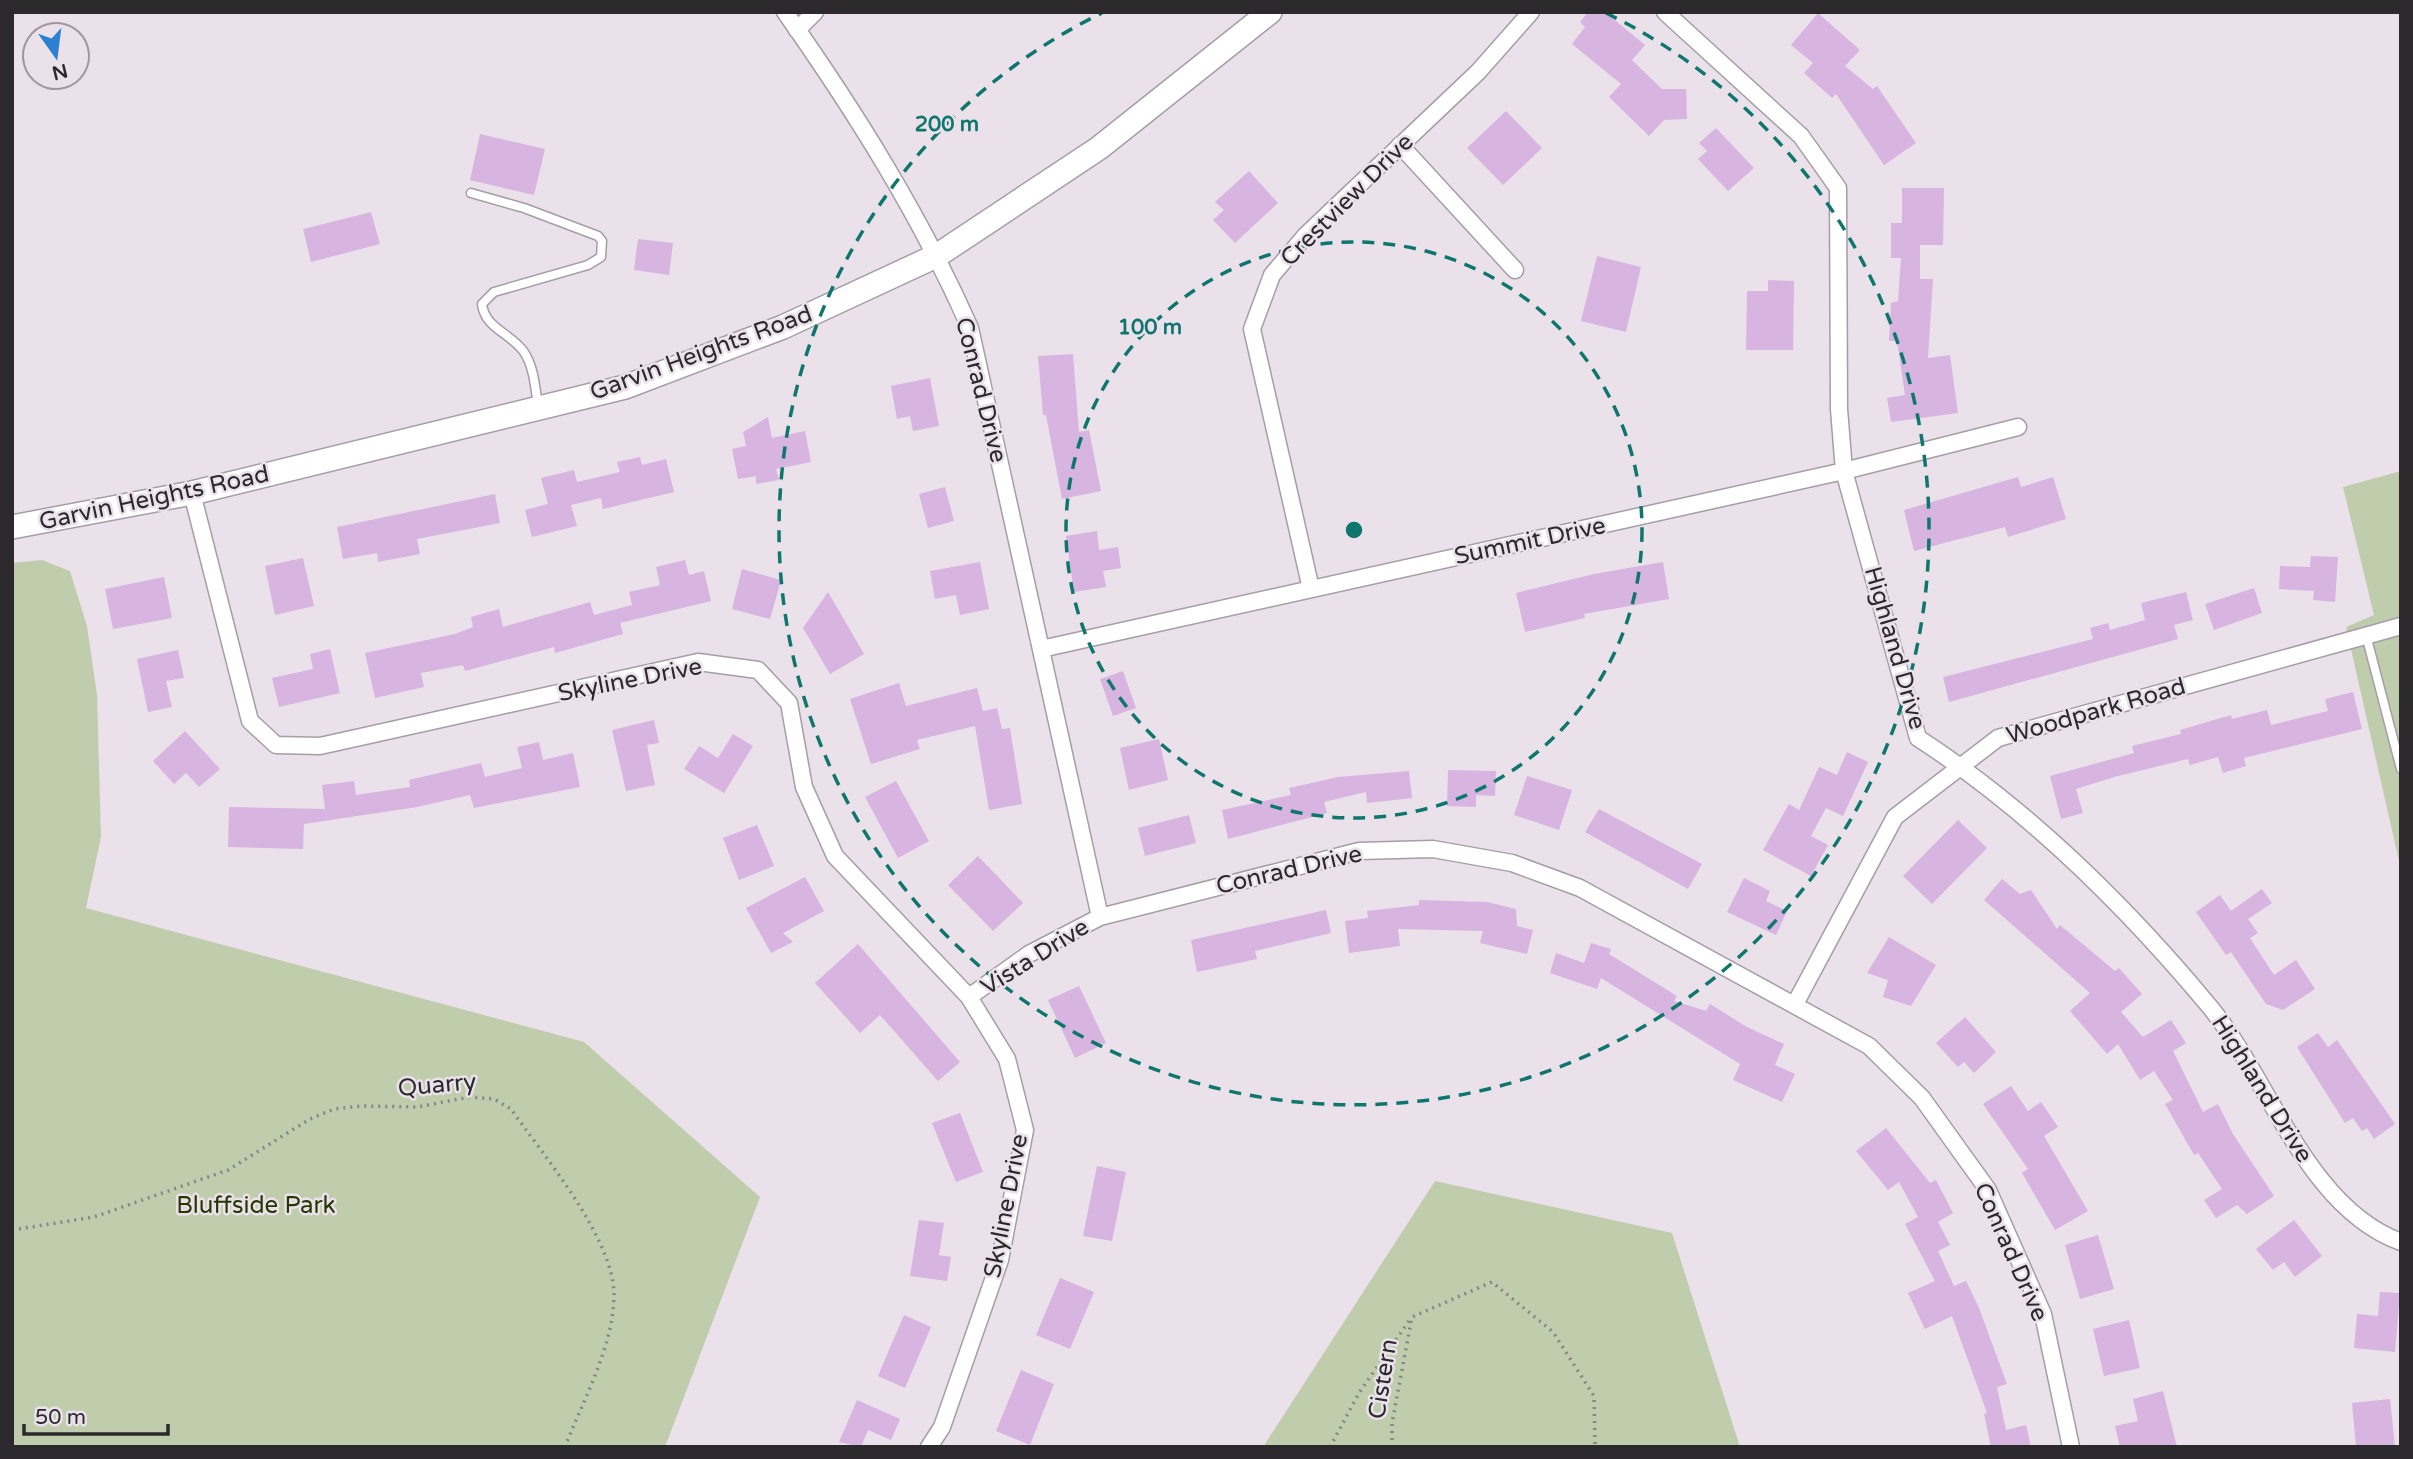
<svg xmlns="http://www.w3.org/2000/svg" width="2413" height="1459" viewBox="0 0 2413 1459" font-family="'Varela Round',sans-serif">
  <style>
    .green { fill: #c0cdad }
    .building { fill: #d7b5e0 }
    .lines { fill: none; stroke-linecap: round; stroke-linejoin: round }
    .service-casing { stroke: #a59da7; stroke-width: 11 }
    .minor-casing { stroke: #a59da7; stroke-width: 19 }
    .secondary-casing { stroke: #a59da7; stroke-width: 26 }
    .path { stroke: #89838a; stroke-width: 3.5; stroke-dasharray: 2 5; stroke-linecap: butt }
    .service { stroke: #fff; stroke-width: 8 }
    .minor { stroke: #fff; stroke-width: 16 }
    .secondary { stroke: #fff; stroke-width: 23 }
    .ring { fill: none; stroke: #0f766e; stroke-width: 3.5; stroke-dasharray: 12 9 }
    .labels { text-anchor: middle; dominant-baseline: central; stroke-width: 5; stroke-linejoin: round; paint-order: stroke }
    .street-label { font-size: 24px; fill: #2c292d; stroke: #eae1eb }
    .park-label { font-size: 24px; fill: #263700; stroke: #eae1eb }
    .centre { fill: #0f766e; stroke: #eae1eb; stroke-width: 3.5 }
    .ring-label { font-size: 21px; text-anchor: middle; font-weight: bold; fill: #0f766e; stroke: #eae1eb; stroke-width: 5; stroke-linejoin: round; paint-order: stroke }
  </style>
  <rect width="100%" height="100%" fill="#eae1eb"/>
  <!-- green -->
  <path class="green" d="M2401,471V870L2346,627L2374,615L2343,487Z
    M42,560L70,571L87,626L97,695L101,837L86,908L584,1042L760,1197L665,1447H12V563Z
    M1435,1181L1672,1233L1740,1447H1263Z"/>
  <!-- building -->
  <path class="building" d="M1588,12H1605L1645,45L1632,60L1662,89H1686L1687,119L1664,120L1649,136L1609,97L1621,84L1572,44L1585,27L1580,22Z
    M1818,13L1860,50L1845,66L1873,89L1877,86L1916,143L1884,165L1836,94L1832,98L1804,73L1813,63L1791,45Z
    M1506,111L1542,148L1503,185L1467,148Z
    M1716,128L1754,168L1728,191L1698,159L1707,151L1699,143Z
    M480,134L545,149L534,195L470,180Z
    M1249,171L1278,203L1235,243L1213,220L1224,210L1215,202Z
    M1902,188H1944L1943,245H1920V279H1933L1928,358L1950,355L1958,413L1891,422L1887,398L1905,395L1897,341H1889L1891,303L1898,301L1901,258H1891V223H1902Z
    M371,212L380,244L311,262L303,229Z
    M638,239L673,243L669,275L634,270Z
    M1597,256L1641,267L1626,332L1581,321Z
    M1768,280L1794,281L1793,350H1746L1747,291H1768Z
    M1073,354L1079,432L1089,430L1101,491L1062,499L1046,415H1043L1038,356Z
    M930,378L939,426L913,431L910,416L897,419L891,386Z
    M768,417L772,438L805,431L811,462L776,469L779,480L756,484V476L738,479L732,449L746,446L743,432Z
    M640,457L642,465L666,459L674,492L603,509L601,498L571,505L577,526L532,537L525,510L548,504L541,478L574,470L577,482L620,472L617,462Z
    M2018,477L2021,487L2053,477L2066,519L2008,537L2005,527L1914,551L1904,510Z
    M945,487L954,521L928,528L919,494Z
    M495,494L500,523L417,539L420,554L378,562L377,553L343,559L337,527Z
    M1097,531L1099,550L1118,547L1121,568L1103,571L1106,587L1074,592L1066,536Z
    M2311,556L2338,557L2335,602L2313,600L2314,591L2279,589L2280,566L2310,567Z
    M303,558L314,606L275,615L265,566Z
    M685,560L689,575L704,571L711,601L620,623L623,634L555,653L554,647L465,671L463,665L421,673L424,687L375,698L365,653L455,634L473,627L471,617L499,609L503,627L590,602L594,615L632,605L629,592L660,585L656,567Z
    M980,562L989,609L960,615L956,595L935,599L930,571Z
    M1663,562L1669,599L1584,614L1585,618L1525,632L1516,593L1594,574Z
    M742,569L781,580L770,619L732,609Z
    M164,577L172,618L113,629L105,589Z
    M2254,588L2262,613L2214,630L2205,604Z
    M828,592L864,654L830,674L803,628Z
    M2186,592L2193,620L2174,625L2178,639L1949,702L1943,677L2093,639L2090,628L2108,623L2110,630L2145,620L2141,603Z
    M330,649L340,693L279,707L272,678L313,669L310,654Z
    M178,650L184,678L166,681L172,707L148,712L137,659Z
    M1123,671L1136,708L1113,716L1100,679Z
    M899,683L906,706L977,688L983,711L997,708L1002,729L1010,728L1022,804L989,810L975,726L917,740L920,749L871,764L850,699Z
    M2353,692L2362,729L2244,758L2246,766L2223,773L2218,757L2190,765L2188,759L2114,777L2076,789L2083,813L2061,819L2050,776L2134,753L2132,746L2181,734L2180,730L2231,715L2232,719L2267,710L2271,725L2328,711L2325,699Z
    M654,720L659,743L647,745L655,785L626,791L612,730Z
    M185,731L220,769L199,787L186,773L174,784L153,761Z
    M733,734L753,746L724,793L684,769L699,746L718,758Z
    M1159,739L1168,780L1129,790L1120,748Z
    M539,742L543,760L573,753L580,787L474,808L470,795L417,807L304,824L303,849L228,847L229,807L325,809L322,785L354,781L356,795L410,787L409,780L481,763L485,777L522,768L517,747Z
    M1847,752L1868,762L1843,816L1826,808L1811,836L1828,845L1811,876L1763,850L1789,804L1799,810L1819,767L1837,775Z
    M1448,770L1496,771L1495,796L1476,795V807L1447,806Z
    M1409,771L1412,798L1367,803L1366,792L1324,802L1327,813L1228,839L1222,810L1291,795L1289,788L1338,777Z
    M1527,776L1572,790L1559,830L1514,815Z
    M896,781L929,841L898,858L865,797Z
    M1599,809L1702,864L1688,889L1585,832Z
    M1189,815L1196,843L1145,856L1138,828Z
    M1958,820L1987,848L1932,904L1903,876Z
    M757,825L774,866L739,880L723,838Z
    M978,856L1023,903L993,931L948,885Z
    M805,877L824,911L783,933L793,942L771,953L746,908Z
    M1744,878L1770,891L1766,901L1787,911L1776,935L1727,912Z
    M2002,879L2020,894L2031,890L2057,929L2060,925L2115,971L2119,968L2142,994L2121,1012L2143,1037L2171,1020L2186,1043L2173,1051L2203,1112L2218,1104L2233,1134L2274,1196L2247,1214L2237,1205L2216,1218L2204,1200L2222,1189L2198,1153L2194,1155L2165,1104L2173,1100L2154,1071L2140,1080L2118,1044L2107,1054L2070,1011L2090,993L1984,900Z
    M2262,889L2272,903L2248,919L2258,933L2250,938L2274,975L2296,960L2315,989L2283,1010L2266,1004L2231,952L2226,955L2196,912L2220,895L2231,911Z
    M1419,900L1487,902L1516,909L1517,926L1533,930L1527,954L1480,943L1483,931L1398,929L1400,946L1349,953L1345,921L1368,918L1367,911L1419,905Z
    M1326,910L1331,933L1255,951L1257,959L1197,972L1191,940Z
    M1889,937L1936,965L1911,1006L1883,997L1888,980L1867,973Z
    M1591,943L1611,949L1609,954L1677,996L1674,1001L1706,1011L1710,1004L1747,1027L1784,1044L1775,1065L1795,1074L1782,1102L1733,1080L1740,1064L1601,978L1597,989L1550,973L1556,953L1584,963Z
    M858,944L960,1062L938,1081L880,1015L860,1033L815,983Z
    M1079,986L1106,1043L1075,1058L1048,1000Z
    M1965,1017L1996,1052L1974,1073L1964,1062L1958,1067L1936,1043Z
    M2318,1033L2328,1047L2337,1040L2395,1124L2374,1139L2367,1128L2362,1131L2353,1118L2345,1123L2297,1047Z
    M2011,1086L2028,1111L2041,1102L2058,1127L2044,1136L2088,1211L2055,1230L2022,1173L2028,1169L1983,1104Z
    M960,1113L983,1172L956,1182L932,1123Z
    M1886,1128L1930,1183L1936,1180L1953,1213L1938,1222L1950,1245L1938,1251L1954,1286L1966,1281L1979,1308L2007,1384L1997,1387L2006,1430L2026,1425L2031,1447H1991L1984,1414L1987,1413L1952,1316L1925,1329L1908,1293L1935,1281L1905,1224L1918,1217L1899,1182L1888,1190L1856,1151Z
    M1097,1166L1126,1172L1112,1241L1083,1236Z
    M919,1220L944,1223L939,1255L951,1257L947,1281L910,1276Z
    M2294,1220L2322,1256L2295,1277L2284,1262L2273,1270L2256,1249Z
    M2098,1235L2114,1289L2080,1299L2065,1245Z
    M1060,1278L1094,1292L1070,1349L1036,1335Z
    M2380,1292L2400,1293L2395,1352L2354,1348L2357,1314L2378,1316Z
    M904,1315L931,1327L905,1388L878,1376Z
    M2129,1320L2140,1368L2104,1376L2093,1329Z
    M1021,1370L1054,1384L1030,1445L996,1431Z
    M2163,1391L2177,1447H2120L2115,1426L2138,1421L2133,1399Z
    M2390,1399L2395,1447H2356L2352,1403Z
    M857,1400L900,1419L891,1440L868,1430L861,1447L839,1442Z"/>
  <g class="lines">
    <!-- service casing -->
    <g class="service-casing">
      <path id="service" d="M471,193L524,208L598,236L602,241L601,257L588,265L494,292L482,304C485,329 511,333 524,352C534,367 535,387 538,405
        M2366,635L2401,769"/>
    </g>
    <!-- minor casing -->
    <g class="minor-casing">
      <path id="minor" d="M785,12C856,113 920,215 970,328L1100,917
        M1665,12L1801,136L1838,188L1839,409L1844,471L1918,738C2029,810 2126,906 2210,1007C2269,1079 2307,1208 2401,1242
        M797,30L815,12
        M1400,145L1515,270
        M192,493L250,721L276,745L320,746L698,662L758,670L789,703L804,787L835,856L969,997L1007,1059L1025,1130L1000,1260L942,1427L929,1447
        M1311,589L1252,329L1272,275L1306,235L1478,72L1531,12
        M1041,649L1844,471L2018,427
        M969,997L1029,954L1100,917L1359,851L1433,849L1512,863L1580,888L1869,1046L1922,1098L1988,1190L2043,1314L2071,1447
        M1795,1004L1895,817L1998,738L2401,626"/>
    </g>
    <!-- secondary casing -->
    <g class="secondary-casing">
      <path id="secondary" d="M12,527L192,493L625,387L783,327L938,255L1099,148L1270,12"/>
    </g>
    <!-- path -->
    <path class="path" d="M12,1230L94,1217L228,1170L310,1119L334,1109L362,1106L418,1107L469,1097L494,1099L511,1109C543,1155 613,1237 614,1294C614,1346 583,1400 565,1447
      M1330,1447L1359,1393L1411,1318
      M1392,1447V1423L1412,1317L1492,1282L1553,1332L1594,1396L1595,1447"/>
    <!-- service -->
    <use href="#service" class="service"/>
    <!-- minor -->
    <use href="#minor" class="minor"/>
    <!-- secondary -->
    <use href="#secondary" class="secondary"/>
  </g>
  <!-- distance rings -->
  <g class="ring">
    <circle cx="1354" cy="530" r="288"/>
    <path d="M1606 13A575 575 0 1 1 1102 13"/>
  </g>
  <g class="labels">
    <!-- street labels -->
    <g class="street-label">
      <text transform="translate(1347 200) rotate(-45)">Crestview Drive</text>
      <text transform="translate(701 353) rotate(-20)">Garvin Heights Road</text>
      <text transform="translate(981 390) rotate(76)">Conrad Drive</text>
      <text transform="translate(154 498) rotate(-12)">Garvin Heights Road</text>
      <text transform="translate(1530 541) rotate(-12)">Summit Drive</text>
      <text transform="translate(1895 648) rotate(74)">Highland Drive</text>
      <text transform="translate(630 680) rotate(-11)">Skyline Drive</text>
      <text transform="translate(2096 711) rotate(-16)">Woodpark Road</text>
      <text transform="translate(1289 870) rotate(-13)">Conrad Drive</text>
      <text transform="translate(1035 957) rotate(-32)">Vista Drive</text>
      <text transform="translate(437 1085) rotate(-5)">Quarry</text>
      <text transform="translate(2262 1089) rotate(58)">Highland Drive</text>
      <text transform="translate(1006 1206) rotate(-79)">Skyline Drive</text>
      <text transform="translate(2011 1252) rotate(66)">Conrad Drive</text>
      <text transform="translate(1383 1379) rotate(-81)">Cistern</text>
    </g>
    <!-- park labels -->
    <g class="park-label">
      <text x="256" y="1205">Bluffside Park</text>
    </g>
  </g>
  <circle cx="1354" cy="530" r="10" class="centre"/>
  <g class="ring-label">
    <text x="947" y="131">200 m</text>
    <text x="1150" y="334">100 m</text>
  </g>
  <!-- border -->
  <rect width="2413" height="1459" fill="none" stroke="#2c292d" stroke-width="28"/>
  <!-- north arrow -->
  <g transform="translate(56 56) rotate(166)"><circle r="33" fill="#eae1eb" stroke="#9e979f" stroke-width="2"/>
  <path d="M0-5L12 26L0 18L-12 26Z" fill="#2d80cf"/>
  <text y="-10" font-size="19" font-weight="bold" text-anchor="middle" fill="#2c292d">N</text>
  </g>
  <!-- scale -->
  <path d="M24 1424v10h144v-10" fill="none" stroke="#2c292d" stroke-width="3.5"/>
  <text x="35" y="1424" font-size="21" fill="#2c292d" stroke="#eae1eb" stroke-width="5" paint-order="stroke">50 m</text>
</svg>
